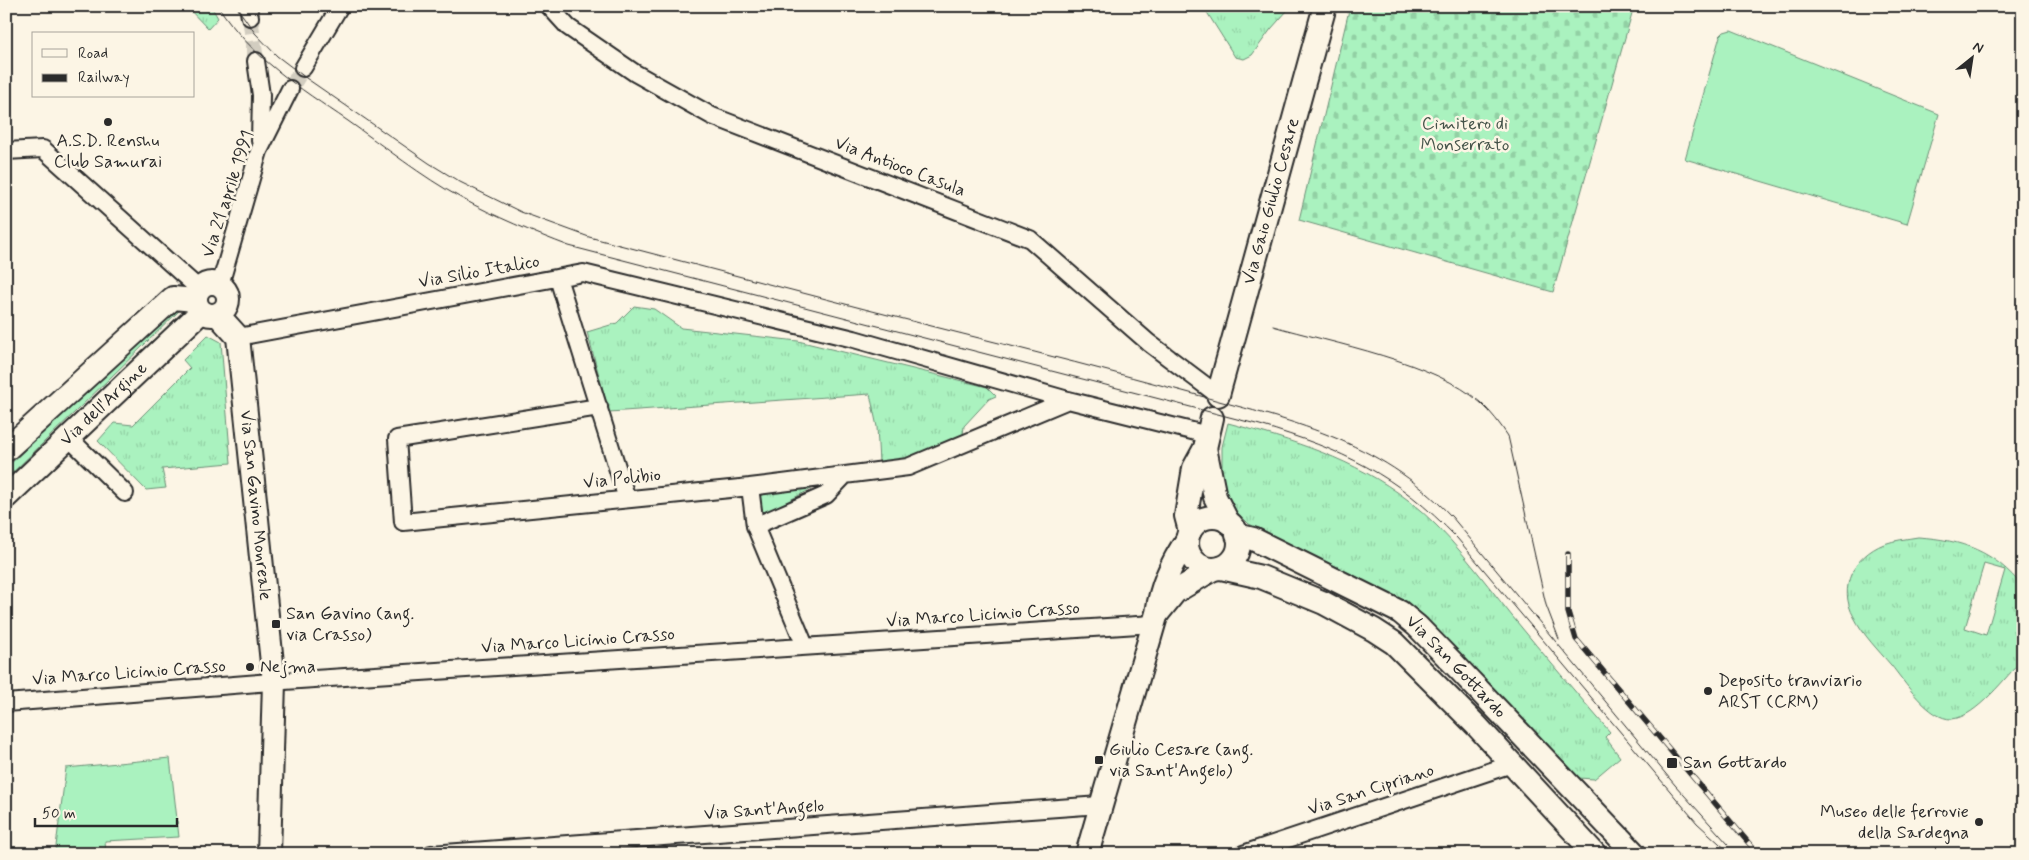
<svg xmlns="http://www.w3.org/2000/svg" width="2029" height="860" viewBox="0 0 2029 860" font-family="Mynerve,sans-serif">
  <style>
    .grass { fill: url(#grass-tufts); stroke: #6a8e75; fill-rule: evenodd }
    .cemetery { fill: url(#cemetery-stones); stroke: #6a8e75 }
    .green { fill: #aaf2bf; stroke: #6a8e75 }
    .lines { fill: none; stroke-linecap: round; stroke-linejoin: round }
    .street-tunnel { stroke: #d2cdc0; stroke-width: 16; stroke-dasharray: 16 8; stroke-linecap: butt }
    .street-casing { stroke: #2b2b2b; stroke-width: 20 }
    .secondary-casing { stroke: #2b2b2b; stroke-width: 26 }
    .street { stroke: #fcf5e5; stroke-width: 16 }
    .secondary { stroke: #fcf5e5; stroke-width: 22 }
    .tram { stroke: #2b2b2b; stroke-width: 1 }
    .rail-casing { stroke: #2b2b2b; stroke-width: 5.5 }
    .rail { stroke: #fcf5e5; stroke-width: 4; stroke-dasharray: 11; stroke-linecap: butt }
    .poi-dot { fill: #2b2b2b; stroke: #fcf5e5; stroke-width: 2 }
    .labels { text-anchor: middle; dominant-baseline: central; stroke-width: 5; stroke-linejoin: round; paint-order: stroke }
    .park-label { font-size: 18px; fill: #445349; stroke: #fcf5e5 }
    .poi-label { font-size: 18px; fill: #2b2b2b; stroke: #fcf5e5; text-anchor: start }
    .street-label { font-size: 18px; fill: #2b2b2b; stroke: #fcf5e5 }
  </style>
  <defs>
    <pattern id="grass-tufts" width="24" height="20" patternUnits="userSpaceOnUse" patternTransform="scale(1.25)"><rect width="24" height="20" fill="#aaf2bf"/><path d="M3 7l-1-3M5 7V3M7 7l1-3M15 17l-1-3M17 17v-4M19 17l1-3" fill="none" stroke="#92d0a4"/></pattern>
    <pattern id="cemetery-stones" width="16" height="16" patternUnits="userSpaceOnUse" patternTransform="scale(1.25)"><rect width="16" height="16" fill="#aaf2bf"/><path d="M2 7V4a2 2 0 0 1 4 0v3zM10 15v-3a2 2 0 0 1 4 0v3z" fill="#92d0a4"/></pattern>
  </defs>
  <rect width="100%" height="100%" fill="#fcf5e5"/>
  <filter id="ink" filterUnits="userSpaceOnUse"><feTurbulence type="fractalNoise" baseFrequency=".02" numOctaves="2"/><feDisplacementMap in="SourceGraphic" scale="10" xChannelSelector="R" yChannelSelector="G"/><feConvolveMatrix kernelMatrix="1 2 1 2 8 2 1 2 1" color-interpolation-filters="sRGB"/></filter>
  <g filter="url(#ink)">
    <!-- grass -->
    <path class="grass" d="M186,6H211L218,18L208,29Z
      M1203,6H1286L1287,11L1271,29L1252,55L1244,59L1235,57Z
      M634,306L654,309L681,328L798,341L987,387L996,396L989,399L964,426L963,435L908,458L879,462L877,427L870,394L609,412L587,332L617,323Z
      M208,335L221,342L231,463L162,469L166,488L146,490L98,441L114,423L133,425L190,368L183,360Z
      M1228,423C1292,440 1355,459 1408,500C1449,532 1480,576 1512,616C1544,655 1577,694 1610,732L1605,737L1620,757L1594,779L1578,778L1417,610L1357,577L1249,524L1233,508L1224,487L1222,470V447Z
      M817,486L761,515L759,492Z
      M1918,537C1963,540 1994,551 2023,587V659C2006,676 1977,717 1952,719C1929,720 1904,681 1891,665C1878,650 1863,635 1854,617C1837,587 1854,556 1884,544C1895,540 1906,539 1918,537ZM1984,564L2005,570L1986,635L1965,628Z"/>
    <!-- cemetery -->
    <path class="cemetery" d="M1350,6H1634L1553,292L1299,220Z"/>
    <!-- green -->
    <path class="green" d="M1731,30L1939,114L1907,224L1685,159L1720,36L1724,32Z
      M179,305L181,309L6,479V468Z
      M170,758L179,837L105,841L106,854H55L66,768Z"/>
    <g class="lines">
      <!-- street-tunnel -->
      <path class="street-tunnel" d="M250,17L256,61
        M290,89L303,68"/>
      <!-- street casing -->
      <g class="street-casing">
        <path id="street" d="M248,6L250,17
          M549,6L568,27L635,73L712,116L1030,239L1149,343L1218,395
          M256,61L261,95L260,141
          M303,68L340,6
          M6,151L43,149L199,289
          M558,278L627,499
          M220,285L259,151L290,89
          M238,337L583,273L854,339L1068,400L1208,435
          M599,407L397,439L403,522L750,487L908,467L1068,400
          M69,438L125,493
          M750,487L755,526L805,646
          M755,526L826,495L845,475
          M6,703L284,681L1153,624
          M431,854L1100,805
          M1243,854L1512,764"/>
      </g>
      <!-- secondary casing -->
      <g class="secondary-casing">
        <g id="secondary">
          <circle cx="212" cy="299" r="16"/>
          <path id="s1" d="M218,315L238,337L274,682L269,854"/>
          <path id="s2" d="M1218,395L1325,6"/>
          <path d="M1205,448L1215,497L1228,522"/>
          <path d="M6,450L173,298L195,300"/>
          <path id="s3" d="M6,497L201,312"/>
          <circle cx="1213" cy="543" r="26"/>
          <path d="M1190,531L1186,516L1194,468L1205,448L1212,418"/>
          <path id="s4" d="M1237,535L1253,539L1400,612L1417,626L1454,664L1635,854"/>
          <path d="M1221,568L1261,577L1324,603L1374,630L1394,643L1476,725L1595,854"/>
          <path d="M1158,613L1175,592L1213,569"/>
          <path d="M1087,854L1157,613C1161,586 1171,563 1187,540"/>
        </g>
      </g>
      <!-- street -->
      <use href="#street" class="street"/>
      <!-- secondary -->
      <use href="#secondary" class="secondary"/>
      <!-- tram -->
      <path class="tram" d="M218,6C252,58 298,87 348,121C385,147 421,176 461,198C496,217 532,232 569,246L1260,425C1343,450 1396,474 1457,538L1697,823L1731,854
        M236,6L255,33L277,56L306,78L429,163L460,182L521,212L589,237C712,269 835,302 959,333C1036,352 1113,372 1190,393C1289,421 1378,438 1452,517L1675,785L1728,844
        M1273,326C1332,343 1436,362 1481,403C1492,413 1500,424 1508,436L1546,605L1559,639"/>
      <!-- rail casing -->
      <g class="rail-casing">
        <path id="rail" d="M1568,554V612L1576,639L1758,854"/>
      </g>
      <!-- rail -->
      <use href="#rail" class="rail"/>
    </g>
  </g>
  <!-- markers -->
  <g class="poi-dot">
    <circle cx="108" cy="122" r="5"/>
    <rect x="271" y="619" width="10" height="10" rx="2.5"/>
    <circle cx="250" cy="667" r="5"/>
    <circle cx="1708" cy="691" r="5"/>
    <rect x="1094" y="755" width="10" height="10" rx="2.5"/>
    <rect x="1666" y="757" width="12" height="12" rx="2.5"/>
    <circle cx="1979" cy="822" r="5"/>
  </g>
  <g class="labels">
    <!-- park labels -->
    <g class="park-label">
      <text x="1465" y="124">Cimitero di<tspan x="1465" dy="21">Monserrato</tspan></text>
    </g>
    <!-- poi labels -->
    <g class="poi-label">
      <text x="108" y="141" text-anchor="middle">A.S.D. Renshu<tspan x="108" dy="21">Club Samurai</tspan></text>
      <text x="286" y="614">San Gavino (ang.<tspan x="286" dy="21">via Crasso)</tspan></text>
      <text x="260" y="667">Nejma</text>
      <text x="1718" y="681">Deposito tranviario<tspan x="1718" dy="21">ARST (CRM)</tspan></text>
      <text x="1109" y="750">Giulio Cesare (ang.<tspan x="1109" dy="21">via Sant'Angelo)</tspan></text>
      <text x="1683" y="763">San Gottardo</text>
      <text x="1969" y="812" text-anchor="end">Museo delle ferrovie<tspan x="1969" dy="21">della Sardegna</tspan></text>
    </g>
    <!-- street labels -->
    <g class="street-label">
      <text transform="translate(900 167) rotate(21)">Via Antioco Casula</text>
      <text transform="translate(228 194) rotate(-72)">Via 21 aprile 1991</text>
      <text stroke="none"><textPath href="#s2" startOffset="201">Via Gaio Giulio Cesare</textPath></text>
      <text transform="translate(479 272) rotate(-10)">Via Silio Italico</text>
      <text stroke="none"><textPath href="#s3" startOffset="135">Via dell'Argine</textPath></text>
      <text transform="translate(622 479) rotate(-6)">Via Polibio</text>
      <text stroke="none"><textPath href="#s1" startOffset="199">Via San Gavino Monreale</textPath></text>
      <text transform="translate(983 615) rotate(-4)">Via Marco Licinio Crasso</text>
      <text transform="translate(578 641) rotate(-4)">Via Marco Licinio Crasso</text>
      <text stroke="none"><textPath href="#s4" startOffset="259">Via San Gottardo</textPath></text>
      <text transform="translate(129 673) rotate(-4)">Via Marco Licinio Crasso</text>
      <text transform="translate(1371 790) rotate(-18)">Via San Cipriano</text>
      <text transform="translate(764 810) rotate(-4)">Via Sant'Angelo</text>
    </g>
  </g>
  <!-- margin -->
  <rect width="2029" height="860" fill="none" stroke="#fcf5e5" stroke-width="25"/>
  <rect x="12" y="12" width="2004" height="835" fill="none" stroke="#2b2b2b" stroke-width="2" filter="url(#ink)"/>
  <!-- legend -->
  <rect x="32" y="32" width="162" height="65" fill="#fcf5e5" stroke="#a8a49b"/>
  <rect x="42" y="49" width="25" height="8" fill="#fcf5e5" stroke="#a8a49b"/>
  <text x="78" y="58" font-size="15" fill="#2b2b2b">Road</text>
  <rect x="42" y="74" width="25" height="8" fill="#2b2b2b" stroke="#a8a49b"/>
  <text x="78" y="82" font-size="15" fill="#2b2b2b">Railway</text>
  <!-- north arrow -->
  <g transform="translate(1972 58) rotate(30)" stroke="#fcf5e5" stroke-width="4" paint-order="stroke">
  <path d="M0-4L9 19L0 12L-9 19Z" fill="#2b2b2b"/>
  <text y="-8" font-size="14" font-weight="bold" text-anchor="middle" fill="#2b2b2b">N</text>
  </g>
  <!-- scale -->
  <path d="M35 818v8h142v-8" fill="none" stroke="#2b2b2b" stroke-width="2.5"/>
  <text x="42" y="818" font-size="15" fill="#2b2b2b" stroke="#fcf5e5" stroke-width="4" paint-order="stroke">50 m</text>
</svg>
